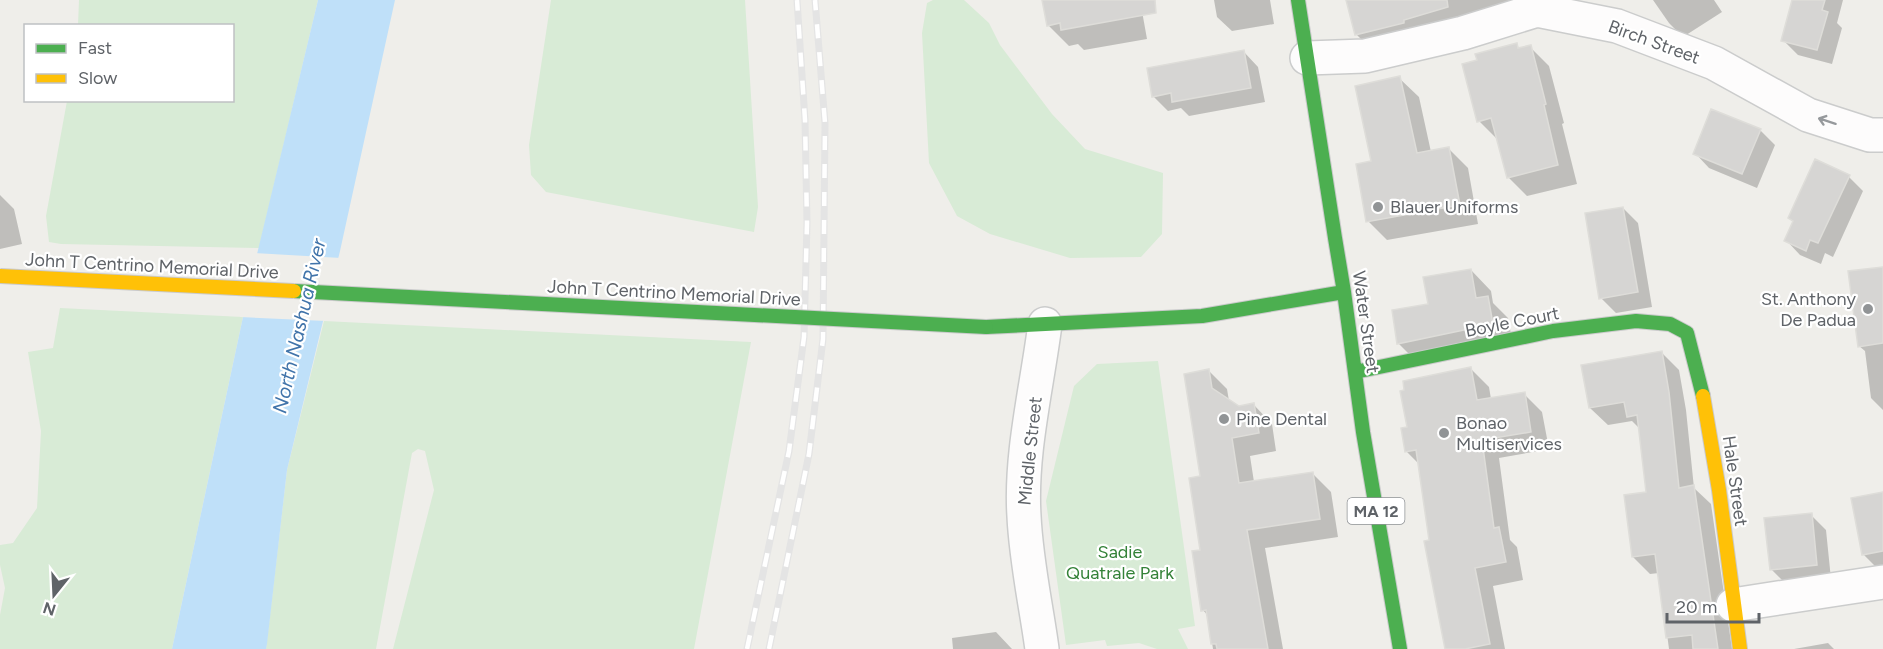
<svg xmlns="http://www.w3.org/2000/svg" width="1883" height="649" viewBox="0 0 1883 649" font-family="Figtree,sans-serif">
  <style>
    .green { fill: #d8ebd6 }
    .water { fill: #bfe0f9 }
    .pier { fill: #efeeea }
    .shadow { fill: #0003 }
    .building { fill: #d6d5d3; stroke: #deddd9; stroke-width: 1.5 }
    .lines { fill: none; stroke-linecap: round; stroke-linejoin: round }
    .street-casing { stroke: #cbcccc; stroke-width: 36 }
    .fast-casing { stroke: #cacacb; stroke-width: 16 }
    .slow-casing { stroke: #cacacb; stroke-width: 16 }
    .street { stroke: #fdfcfc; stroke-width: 33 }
    .fast { stroke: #4caf50; stroke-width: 14 }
    .slow { stroke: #ffc107; stroke-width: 14 }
    .rail-casing { stroke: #e4e4e4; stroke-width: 7 }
    .rail { stroke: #fff; stroke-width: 4.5; stroke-dasharray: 14; stroke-linecap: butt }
    .fast-bridge-casing { stroke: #cacacb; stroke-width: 16; stroke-linecap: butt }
    .slow-bridge-casing { stroke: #cacacb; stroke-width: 16; stroke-linecap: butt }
    .fast-bridge { stroke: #4caf50; stroke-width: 14 }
    .slow-bridge { stroke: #ffc107; stroke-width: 14 }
    .oneway { stroke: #96999c }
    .poi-dot { fill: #919496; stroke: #fff; stroke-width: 2 }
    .labels { text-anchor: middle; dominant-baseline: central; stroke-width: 4.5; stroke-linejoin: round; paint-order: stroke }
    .shield { fill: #fff; stroke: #8f9295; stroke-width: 1.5 }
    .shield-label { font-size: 16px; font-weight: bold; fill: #5f6368 }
    .street-label { font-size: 18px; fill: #5f6368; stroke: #fff }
    .poi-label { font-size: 18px; fill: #5f6368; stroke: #fff; text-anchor: start }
    .park-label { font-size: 18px; fill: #348238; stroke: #fff }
    .water-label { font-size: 20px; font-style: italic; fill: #4174aa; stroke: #fff }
  </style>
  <rect width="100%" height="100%" fill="#efeeea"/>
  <!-- green -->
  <path class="green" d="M79,0H318L259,248L61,244L49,242L46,216L67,101L232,100V26L78,25Z
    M551,0H745L758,207L754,232L546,192L531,175L529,145Z
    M933,0H964L989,23L1000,45L1052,114L1085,149L1163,173L1162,234L1141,257L1070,258L990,234L957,216L929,163L922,33L927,3Z
    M60,308L243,317L172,649H0V615L5,588L0,565V545L13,543L37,508L41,431L28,352L53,348Z
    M324,321L751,342L694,649H393L434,490L425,451L418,449L412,453L376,649H266L287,470Z
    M1158,361L1195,626L1178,629L1188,649H1157L1139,643L1107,646L1105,640L1066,645L1046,501L1074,386L1097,364Z"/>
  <!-- water -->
  <path class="water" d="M318,0H395L340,251L287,470L267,644L266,649H172L252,275Z"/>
  <!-- pier -->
  <path class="pier" d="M254,253L341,258L326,321L240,317Z"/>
  <!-- shadow -->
  <path class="shadow" d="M1044,0H1140L1147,39L1084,50L1078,44L1069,46L1048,25Z
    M1214,0H1270L1274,24L1232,31L1217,17Z
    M1347,0H1523L1370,48L1356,34Z
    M1653,0H1714L1722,12L1683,37L1669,23Z
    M1800,0H1843L1837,23L1842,28L1832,64L1798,55L1783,40Z
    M1516,45L1521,49L1530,47L1549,66L1564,123L1562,124L1577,184L1527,196L1508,177L1498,140L1479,121L1478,61Z
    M1244,52L1258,67L1265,102L1189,116L1181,108L1168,111L1153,96Z
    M1399,78L1419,97L1431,152L1449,149L1468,168L1478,224L1387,240L1368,221L1373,162Z
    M1760,130L1775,145L1757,188L1709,168L1695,153Z
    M1849,177L1863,191L1833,257L1825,253L1821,264L1800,255L1786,240L1794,222L1790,218Z
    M0,195L14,209L22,244L0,249Z
    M1623,208L1638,223L1652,307L1616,313L1601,298Z
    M1883,268V410L1871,398L1865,351L1859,346Z
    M1471,270L1491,291L1493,303L1508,318L1513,345L1419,364L1398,343L1430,306Z
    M1661,352L1679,370L1686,410L1694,488L1711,504L1732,649H1669L1659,573L1650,574L1633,557L1648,493L1640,429L1632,421L1608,425L1590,408Z
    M1471,369L1489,387L1491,399L1524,394L1542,412L1549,449L1499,458L1510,540L1517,547L1523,580L1493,586L1505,649H1446L1419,464L1406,451L1408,428Z
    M1209,371L1227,389L1229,401L1239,407L1254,405L1272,424L1276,451L1250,456L1254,482L1312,473L1331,492L1338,537L1265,548L1283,649H1213L1208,616L1203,610L1202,477Z
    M1883,493V568L1878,569L1864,555Z
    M1811,515L1826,530L1831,579L1786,584L1771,569Z
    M996,632L1012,649H953L952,638Z
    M1828,643L1834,649H1794Z"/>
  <!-- building -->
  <path class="building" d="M1042,0H1155L1156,13L1061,30L1060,23L1047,26Z
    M1346,0H1447L1448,7L1404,20V23L1355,35Z
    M1792,0H1825L1822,10L1828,12L1817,50L1781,41Z
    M1517,43L1518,48L1531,45L1546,104L1544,105L1558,165L1507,178L1491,118L1477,122L1462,64L1477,60L1475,54Z
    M1244,50L1251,88L1172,102L1171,93L1152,97L1147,68Z
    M1400,76L1417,153L1449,147L1460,205L1366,222L1356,164L1371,161L1355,86Z
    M1711,109L1761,129L1742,174L1693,154Z
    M1815,159L1850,175L1818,243L1810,240L1806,251L1784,241L1793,221L1788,218Z
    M1623,207L1638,292L1599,299L1585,213Z
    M1883,267V343L1858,347L1848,271Z
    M1471,269L1476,298L1488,296L1493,324L1397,344L1392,310L1428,304L1423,277Z
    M1662,351L1669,392L1679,488L1694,485L1718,649H1693L1692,635L1666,638L1655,554L1632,557L1624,495L1646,492L1637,415L1627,417L1624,402L1589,408L1581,365Z
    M1471,367L1477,400L1525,392L1531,432L1482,440L1494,528L1499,527L1506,562L1475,568L1490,644L1465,649H1445L1424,541L1429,540L1416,450L1405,452L1401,428L1407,427L1400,391L1404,390L1403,381Z
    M1209,369L1212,388L1239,406L1254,403L1259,433L1232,438L1239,483L1313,472L1320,519L1247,530L1268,649H1217L1216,644H1211L1206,610L1201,611L1192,551L1200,550L1189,478L1200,476L1184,374Z
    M1883,492V551L1862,555L1851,498Z
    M1812,513L1817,565L1770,570L1764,518Z"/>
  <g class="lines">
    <!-- street casing -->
    <g class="street-casing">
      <path id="street" d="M1307,58L1365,56L1463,33L1537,10L1617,26L1714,63L1808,115L1870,135H1883
        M1733,605L1883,582
        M1042,649C1036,605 1026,561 1024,516C1020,454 1037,387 1045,324"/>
    </g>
    <!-- fast casing -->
    <g class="fast-casing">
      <path id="fast" d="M1298,0L1335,238
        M1344,292L1363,432L1400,649
        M986,327L1202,316L1344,292L1335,238
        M1355,372L1553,331L1636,321L1670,324L1687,333L1703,396"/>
    </g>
    <!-- slow casing -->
    <g class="slow-casing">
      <path id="slow" d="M1703,396L1719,490L1740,649"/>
    </g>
    <!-- street -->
    <use href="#street" class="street"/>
    <!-- fast -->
    <use href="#fast" class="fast"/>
    <!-- slow -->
    <use href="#slow" class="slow"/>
    <!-- rail casing -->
    <g class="rail-casing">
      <path id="rail" d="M747,649L789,451L804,337L807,223L805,120L797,0
        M769,649L809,454L823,339L825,123L815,0"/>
    </g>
    <!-- rail -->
    <use href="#rail" class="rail"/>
    <!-- fast-bridge casing -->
    <g class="fast-bridge-casing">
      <path id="fast-bridge" d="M294,291L986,327"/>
    </g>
    <!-- slow-bridge casing -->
    <g class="slow-bridge-casing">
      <path id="slow-bridge" d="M0,276L294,291"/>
    </g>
    <!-- fast-bridge -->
    <use href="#fast-bridge" class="fast-bridge"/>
    <!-- slow-bridge -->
    <use href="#slow-bridge" class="slow-bridge"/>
  </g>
  <!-- one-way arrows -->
  <defs><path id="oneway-shaft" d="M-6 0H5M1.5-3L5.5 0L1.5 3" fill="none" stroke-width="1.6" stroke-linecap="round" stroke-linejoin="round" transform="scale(1.5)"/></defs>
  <use class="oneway" href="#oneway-shaft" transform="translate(1827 121) rotate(-162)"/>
  <!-- markers -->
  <g class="poi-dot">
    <circle cx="1378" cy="207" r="6"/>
    <circle cx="1868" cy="309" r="6"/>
    <circle cx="1224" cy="419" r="6"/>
    <circle cx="1444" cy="433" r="6"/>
  </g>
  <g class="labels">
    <!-- shield labels -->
    <rect class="shield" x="1347.5" y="498" width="57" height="26" rx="4.5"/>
    <g class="shield-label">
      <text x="1376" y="511">MA 12</text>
    </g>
    <!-- street labels -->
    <g class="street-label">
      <text transform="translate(1654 42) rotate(20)">Birch Street</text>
      <text transform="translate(152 266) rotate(3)">John T Centrino Memorial Drive</text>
      <text transform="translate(674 293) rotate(3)">John T Centrino Memorial Drive</text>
      <text transform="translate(1366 322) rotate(82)">Water Street</text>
      <text transform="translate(1512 322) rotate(-11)">Boyle Court</text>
      <text transform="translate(1030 451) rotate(-84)">Middle Street</text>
      <text transform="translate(1735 481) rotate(82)">Hale Street</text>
    </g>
    <!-- poi labels -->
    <g class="poi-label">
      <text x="1390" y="207">Blauer Uniforms</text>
      <text x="1856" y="299" text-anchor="end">St. Anthony<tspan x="1856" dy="21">De Padua</tspan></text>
      <text x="1236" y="419">Pine Dental</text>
      <text x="1456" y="423">Bonao<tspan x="1456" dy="21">Multiservices</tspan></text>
    </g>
    <!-- park labels -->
    <g class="park-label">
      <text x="1120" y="552">Sadie<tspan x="1120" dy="21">Quatrale Park</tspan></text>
    </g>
    <!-- water labels -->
    <g class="water-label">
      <text transform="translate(299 326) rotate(-77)">North Nashua River</text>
    </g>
  </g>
  <!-- legend -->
  <rect x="24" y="24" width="210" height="78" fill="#ffffff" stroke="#bfc1c3" stroke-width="1.5"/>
  <rect x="36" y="44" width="30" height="9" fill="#4caf50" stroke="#bfc1c3" stroke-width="1.5"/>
  <text x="78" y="54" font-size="18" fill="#5f6368">Fast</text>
  <rect x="36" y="74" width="30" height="9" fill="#ffc107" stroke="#bfc1c3" stroke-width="1.5"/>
  <text x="78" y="84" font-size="18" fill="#5f6368">Slow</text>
  <!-- north arrow -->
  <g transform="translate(54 595) rotate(198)" stroke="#ffffff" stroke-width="4.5" paint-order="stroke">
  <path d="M0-4.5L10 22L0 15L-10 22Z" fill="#5f6368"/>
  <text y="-9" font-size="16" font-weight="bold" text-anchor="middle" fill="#5f6368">N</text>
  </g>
  <!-- scale -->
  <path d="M1667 613v9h92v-9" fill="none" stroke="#5f6368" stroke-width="3"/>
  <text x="1676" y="613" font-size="18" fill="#5f6368" stroke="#ffffff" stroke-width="4.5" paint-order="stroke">20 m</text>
</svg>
